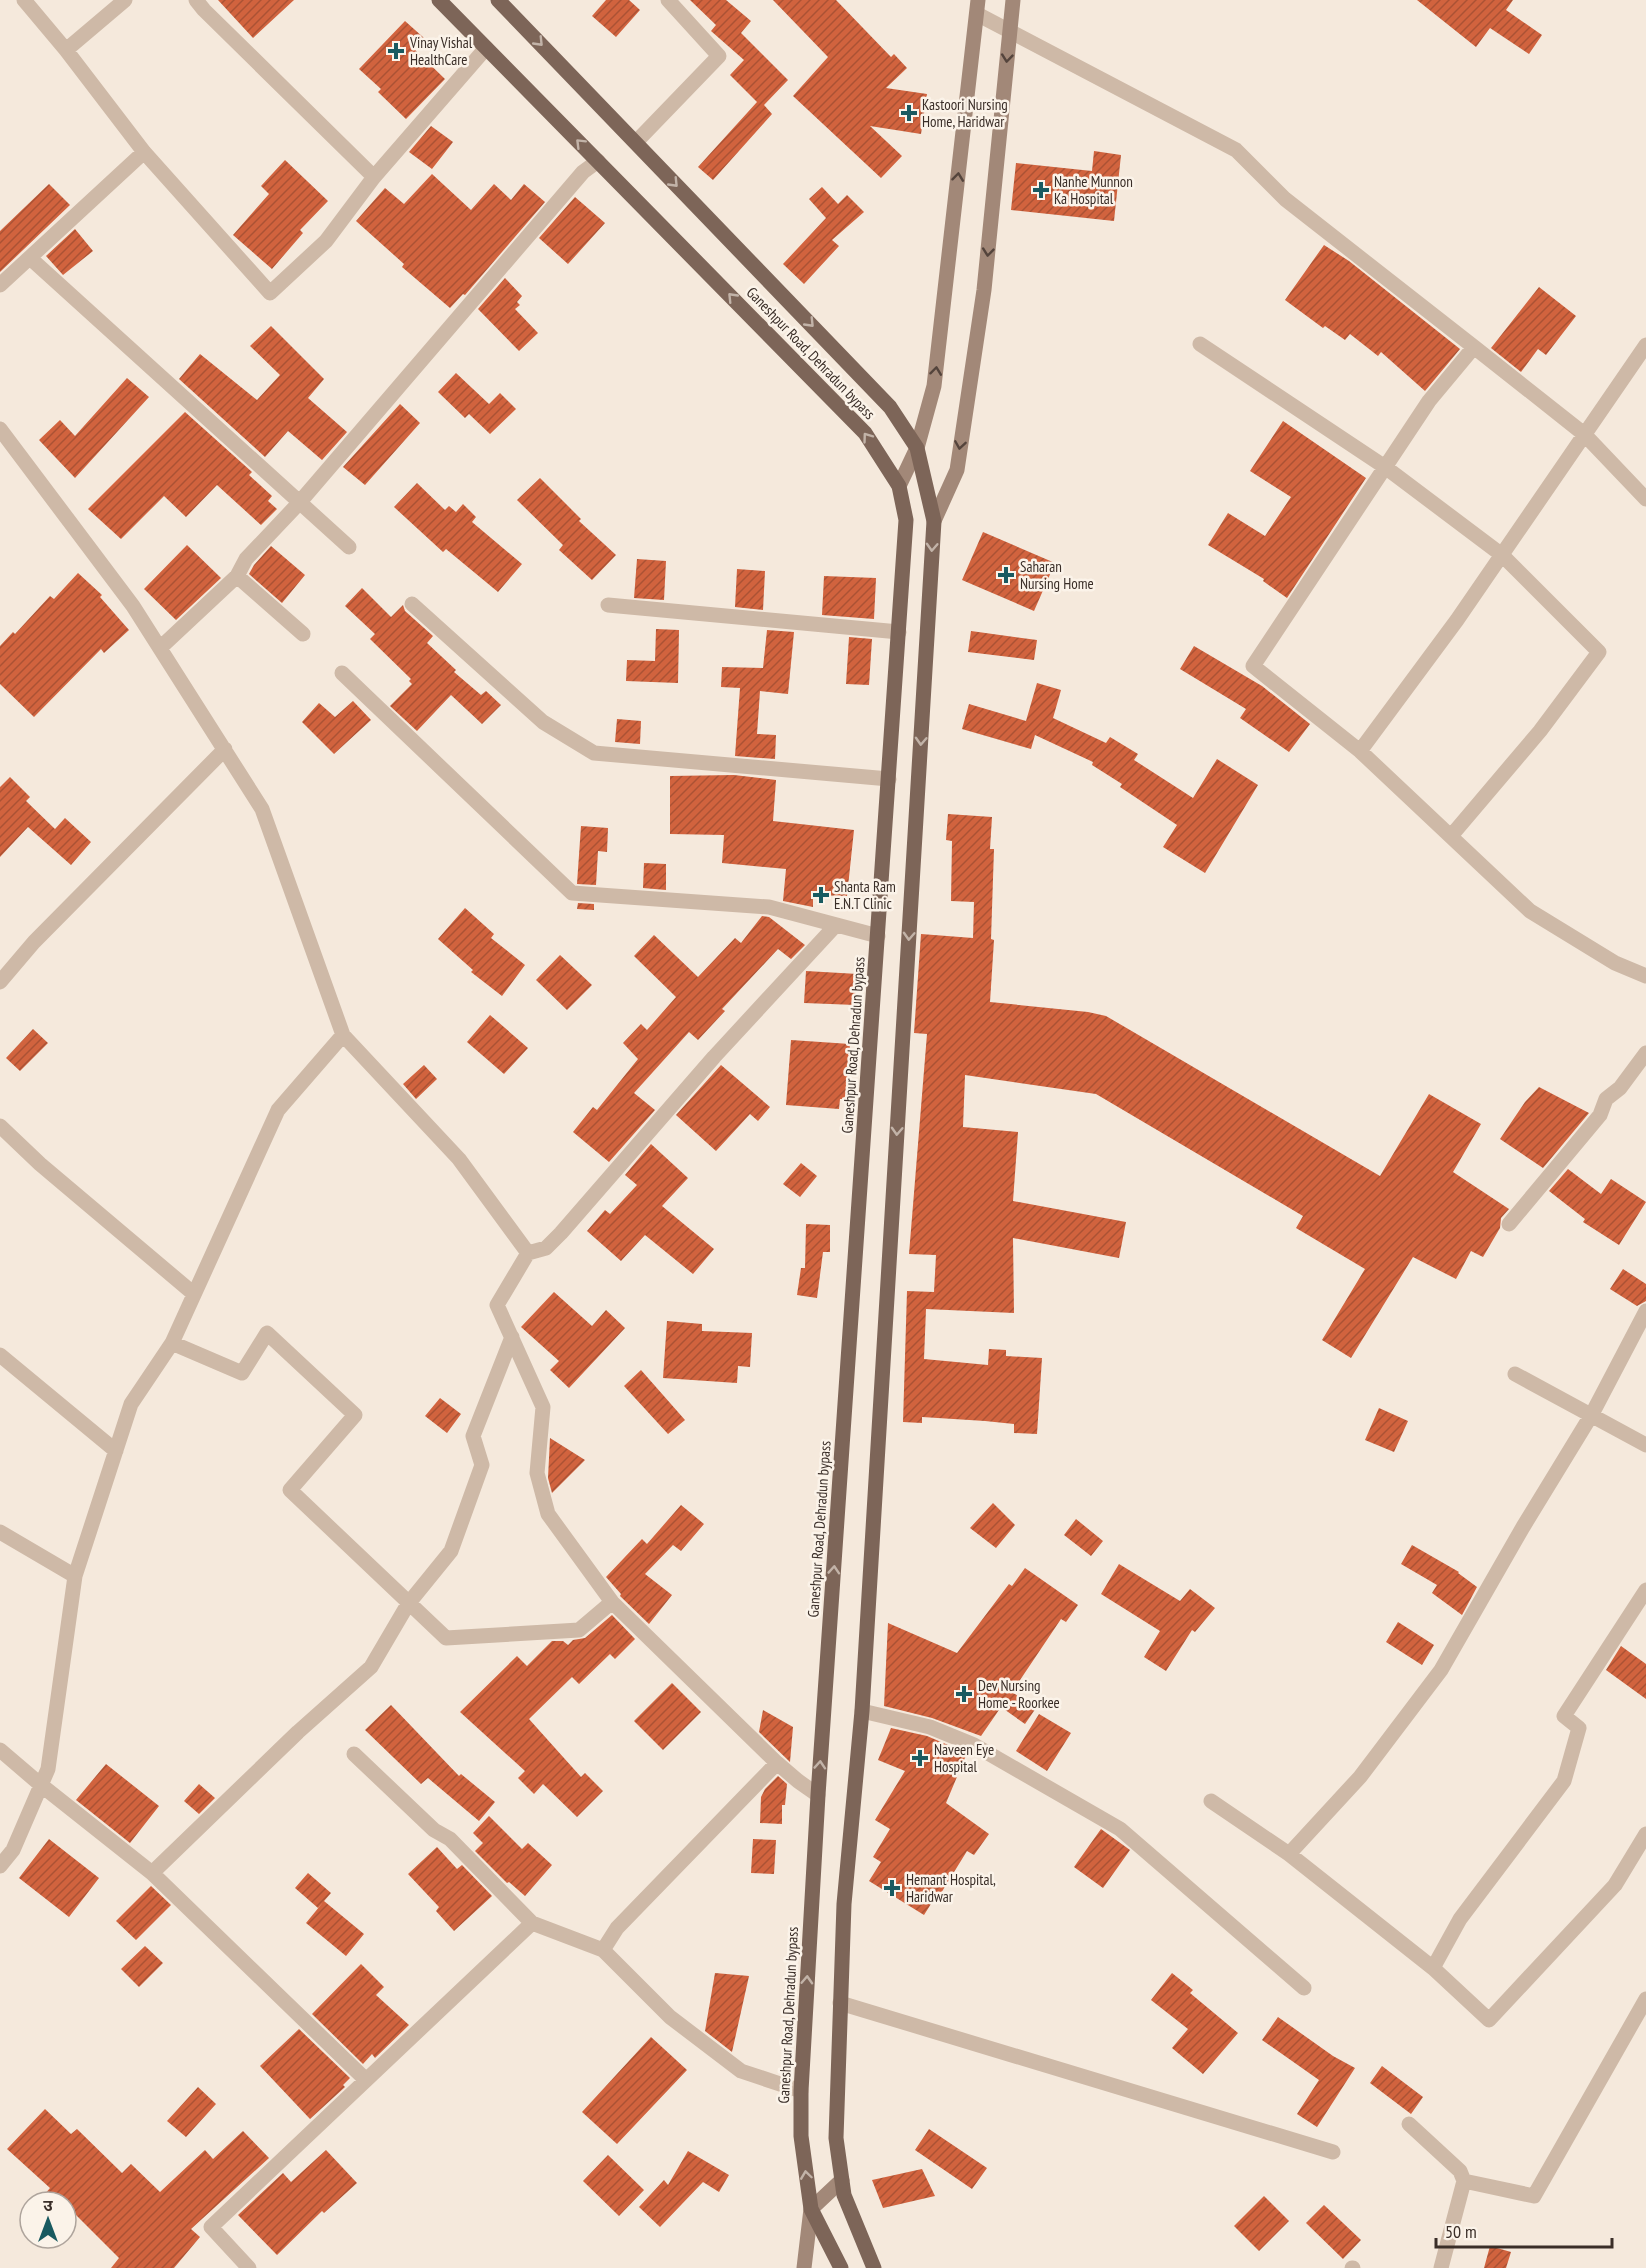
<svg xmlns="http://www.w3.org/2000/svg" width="1646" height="2268" viewBox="0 0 1646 2268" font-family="'PT Sans Narrow','Noto Sans Devanagari',sans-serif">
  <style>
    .building { fill: url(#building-hatch) }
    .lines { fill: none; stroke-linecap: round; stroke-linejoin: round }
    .street { stroke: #ceb9a7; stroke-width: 15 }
    .secondary { stroke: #a28878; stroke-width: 15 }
    .primary { stroke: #7d6558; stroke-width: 15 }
    .oneway { stroke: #c2b3a8 }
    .oneway2 { stroke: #54443c }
    .poi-dot { fill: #195a60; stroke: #fbf3e9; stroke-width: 2 }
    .labels { text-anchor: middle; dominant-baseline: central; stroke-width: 5; stroke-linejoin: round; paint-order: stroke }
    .poi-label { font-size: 15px; fill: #3a2e28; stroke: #fbf3e9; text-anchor: start }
    .street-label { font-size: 15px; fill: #3a2e28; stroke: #fbf3e9 }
  </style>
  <defs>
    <pattern id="building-hatch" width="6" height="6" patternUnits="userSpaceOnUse" patternTransform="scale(1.5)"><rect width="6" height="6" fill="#d1633e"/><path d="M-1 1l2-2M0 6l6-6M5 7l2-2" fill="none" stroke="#ab5234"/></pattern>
  </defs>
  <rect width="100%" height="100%" fill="#f5e9dc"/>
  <!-- building -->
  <path class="building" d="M218,0H294L253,38Z
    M606,0H629L640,10L616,37L592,16Z
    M690,0H726L751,21L741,33L788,80L764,105L772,114L713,180L698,167L757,102L730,75L744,60L711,31L716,25Z
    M773,0H836L891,57L894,54L907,68L886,88L927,94L921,134L870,126L902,156L881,178L793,96L828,57Z
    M1417,0H1513L1506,10L1542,35L1529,54L1490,28L1476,47Z
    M405,21L424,38L414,49L445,79L406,119L378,92L381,89L359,69Z
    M431,126L453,142L432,169L409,152Z
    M1094,151L1121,155L1114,221L1011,210L1016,163L1092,171Z
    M285,160L328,201L300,230L303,233L272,269L233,235L269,194L261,186Z
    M432,174L471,210L494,184L511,200L524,184L545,202L465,295L463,294L450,308L402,267L404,264L356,221L385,188L404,204Z
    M49,184L70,205L0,272V231Z
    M822,187L838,204L847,195L864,212L832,240L839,246L804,284L783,264L826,218L809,199Z
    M575,197L605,223L568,264L539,238Z
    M75,229L93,251L63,275L46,256Z
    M1324,245L1349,261L1460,349L1425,391L1381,352L1378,356L1350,334L1345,340L1325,326L1323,328L1285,300Z
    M505,278L522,296L517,302L520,305L515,309L538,333L519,351L478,309Z
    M1539,287L1576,316L1546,355L1538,349L1521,372L1491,348Z
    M271,326L324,379L308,398L347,432L322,460L288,431L265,457L179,379L200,354L257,400L280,375L250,346Z
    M456,373L489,404L500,393L516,409L490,434L469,414L465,418L438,392Z
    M127,378L149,397L75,478L39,440L60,420L75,436Z
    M400,404L420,423L365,485L343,467Z
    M185,412L252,472L249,475L272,496L268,501L277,509L261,525L217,485L186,517L164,496L121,539L88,509Z
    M1283,421L1366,478L1287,598L1263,581L1264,579L1208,545L1228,513L1265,536L1291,497L1250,471Z
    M540,478L581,519L579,521L616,555L592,580L559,550L563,545L517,500Z
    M417,483L445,510L449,506L456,512L463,504L476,517L472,522L522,564L498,592L446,549L443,552L394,507Z
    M983,532L1055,563L1034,611L962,580Z
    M187,545L221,578L176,620L144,589Z
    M271,546L305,575L282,603L249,574L254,565Z
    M637,559L666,561L664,600L634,598Z
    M737,569L765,571L763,610L735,607Z
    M78,573L102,595L100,597L129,630L104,653L101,649L34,717L0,684V646L13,632L15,634L50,596L54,599Z
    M824,576L876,578L874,619L822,615Z
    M362,588L391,617L403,605L405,611L433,636L427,643L456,670L454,672L481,695L486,691L501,705L482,724L451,695L417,731L390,706L412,684L409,681L411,679L370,639L375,634L345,606Z
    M656,629L679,630L678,683L626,681L627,660L655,661Z
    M767,630L794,632L788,694L760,691L757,734L776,735L775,759L735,756L740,688L721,687L722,667L763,668Z
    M971,631L1037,640L1034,660L968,652Z
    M849,637L872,639L869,685L846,684Z
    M1194,646L1262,686L1310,724L1289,752L1240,718L1246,709L1180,669Z
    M1037,683L1061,690L1053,718L1106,743L1110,737L1138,754L1134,760L1193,798L1217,759L1258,785L1205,873L1163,847L1177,825L1120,787L1122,784L1092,765L1093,762L1035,735L1031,749L962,729L969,704L1026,721Z
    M353,701L371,720L334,754L302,722L319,703L335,717Z
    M617,719L641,721L640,744L615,742Z
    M734,775L776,780L773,821L854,830L847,896L813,895V907L783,901L786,869L722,863L724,835L670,834V776Z
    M10,777L30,797L26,801L55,829L65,818L91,842L71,865L28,827L0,857V787Z
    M948,814L992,817L990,849H994L991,939L994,940L990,1002L1088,1012L1106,1016L1380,1176L1429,1094L1481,1124L1453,1172L1509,1209L1501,1218L1500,1228L1483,1257L1471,1251L1456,1279L1413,1257L1351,1358L1322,1340L1365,1269L1296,1228L1303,1216L1096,1094L965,1075L963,1127L1018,1132L1013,1201L1126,1222L1119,1258L1013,1238L1014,1313L926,1309L924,1359L988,1365L989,1349L1006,1350V1356L1042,1358L1037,1434L1014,1433V1424L985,1421L922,1417V1423L903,1422L907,1291L934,1292L936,1255L909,1254L927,1034L914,1033L921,934L973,938L974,902L951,901L952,841L946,840Z
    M581,826L608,828L607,852L598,851L596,885L577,884Z
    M644,863L666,864V890L643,888Z
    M578,903L594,904V910L577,909Z
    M465,908L494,934L491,938L525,965L502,996L471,972L473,970L438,939Z
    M762,916L769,917L805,945L791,959L778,949L722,1009L725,1011L698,1040L689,1032L634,1093L655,1110L609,1162L573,1132L593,1107L597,1110L638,1059L623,1043L641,1024L647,1030L676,997L634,956L654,935L698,977L735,938L741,943Z
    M560,955L592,985L567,1010L536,980Z
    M806,971L858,974L856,1005L804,1003Z
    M490,1015L528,1048L504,1074L467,1042Z
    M33,1029L48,1043L20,1071L6,1058Z
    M791,1040L850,1044L846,1099H840L839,1109L786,1105Z
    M424,1065L437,1079L416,1099L403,1084Z
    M721,1065L770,1107L758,1121L750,1114L716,1151L676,1115Z
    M1539,1087L1589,1113L1543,1168L1500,1139L1525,1102Z
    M651,1144L688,1178L662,1206L714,1249L693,1274L645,1235L621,1261L587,1231L605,1210L610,1214L637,1185L625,1175Z
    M801,1163L817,1176L800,1197L783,1184Z
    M1568,1169L1601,1194L1611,1179L1646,1202L1619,1245L1583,1222L1585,1219L1549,1191Z
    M806,1224L830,1225V1252H823L817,1298L797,1295L801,1268H805Z
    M1623,1269L1646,1284V1301L1637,1306L1610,1289Z
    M554,1292L592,1326L606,1310L625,1328L569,1388L550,1370L559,1361L521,1327Z
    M667,1321L702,1324V1331L752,1333L750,1367L738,1366L737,1383L663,1378Z
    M641,1370L685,1420L668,1434L624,1386Z
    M440,1398L461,1414L447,1433L425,1416Z
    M1379,1408L1408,1421L1394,1452L1365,1440Z
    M550,1438L585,1460L552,1493L548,1478Z
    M993,1503L1015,1525L996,1548L970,1528Z
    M681,1505L704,1524L681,1551L673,1545L645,1574L672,1595L649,1624L620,1596L621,1594L606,1577L642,1539L647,1544Z
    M1076,1519L1103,1541L1091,1556L1064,1535Z
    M1412,1545L1459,1572L1458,1573L1477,1587L1462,1615L1432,1593L1437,1585L1401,1564Z
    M1119,1564L1180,1601L1190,1589L1215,1608L1195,1632L1192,1630L1166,1671L1144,1657L1160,1631L1101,1594Z
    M1025,1568L1078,1605L1066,1622L1061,1619L1012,1692L1036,1708L1025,1724L1001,1707L981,1736L932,1718L884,1706L888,1623L957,1653L1009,1584L1012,1586Z
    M612,1615L635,1639L615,1659L610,1654L579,1684L572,1677L529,1719L581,1777L585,1773L603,1791L577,1817L543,1784L534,1794L518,1778L525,1771L460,1712L517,1656L527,1666L552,1641H563L568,1645L573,1640L585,1638Z
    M1398,1622L1434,1645L1422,1665L1386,1642Z
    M1621,1646L1646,1664V1699L1606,1670Z
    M672,1683L701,1712L663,1750L634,1721Z
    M391,1705L459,1776L461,1774L495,1802L479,1821L428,1778L421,1784L365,1730Z
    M763,1710L793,1727L790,1762L759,1732Z
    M1039,1714L1071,1733L1047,1771L1016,1751Z
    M891,1728L927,1736L967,1753L946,1803L989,1834L974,1855L967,1851L938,1898L936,1896L924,1915L869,1881L881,1862L873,1857L890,1829L875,1820L905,1771L878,1760Z
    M106,1764L159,1806L130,1843L76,1800Z
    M778,1776L787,1784L785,1805H782V1824L760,1823L761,1797L765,1789Z
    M199,1784L215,1798L199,1814L184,1801Z
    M489,1816L522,1849L528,1843L552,1865L525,1896L509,1882L507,1883L475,1851L483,1843L473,1833Z
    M1101,1829L1130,1850L1103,1888L1074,1867Z
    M49,1839L99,1878L69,1917L19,1878Z
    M753,1839L776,1840L774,1874L751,1873Z
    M437,1847L457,1869L462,1865L492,1896L454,1931L436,1911L439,1907L408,1874Z
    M308,1873L331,1893L318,1908L295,1888Z
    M151,1886L171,1905L136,1940L116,1921Z
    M324,1901L364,1934L346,1956L306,1923Z
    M145,1946L163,1963L139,1987L121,1969Z
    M361,1964L384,1987L376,1995L409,2025L375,2058L372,2054L363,2064L312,2014Z
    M715,1973L749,1976L732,2052L705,2031Z
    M1172,1973L1193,1990L1190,1993L1238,2033L1203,2074L1172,2048L1188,2029L1151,2000Z
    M1278,2017L1333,2056L1355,2068L1317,2127L1297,2114L1319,2080L1262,2040Z
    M299,2029L350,2078L343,2085L345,2087L310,2119L260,2066Z
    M651,2037L687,2070L617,2144L582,2112Z
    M1382,2066L1423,2097L1411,2114L1370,2083Z
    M198,2087L216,2104L186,2137L167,2121Z
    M45,2109L71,2134L77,2129L122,2173L131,2164L160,2192L205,2150L213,2159L243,2131L269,2158L191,2229L200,2237L174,2268H111L119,2258L66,2205V2202H38L50,2188L7,2149Z
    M929,2129L987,2168L972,2189L915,2150Z
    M326,2150L357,2183L324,2213L322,2211L277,2255L238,2215L283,2173L291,2182Z
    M688,2151L729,2175L719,2192L703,2182L660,2227L639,2207L664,2180L668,2185Z
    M608,2155L644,2190L619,2216L583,2181Z
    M922,2169L935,2196L883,2208L872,2180Z
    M1264,2196L1289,2221L1259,2251L1234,2226Z
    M1324,2205L1361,2240L1343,2259L1306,2223Z
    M1490,2246L1511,2252L1506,2268H1484Z"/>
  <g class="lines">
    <!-- street -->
    <path class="street" d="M24,0L66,50L144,152L270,293L326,241L374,177L486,48
      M196,0L204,10L374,177
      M977,14L1236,150L1285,199L1474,347L1429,401L1253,666L1360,751L1457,620L1646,345
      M66,50L125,0
      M636,142L719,56L668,0
      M30,258L349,547
      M0,285L144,152
      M1200,344L1385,467L1502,555L1599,652L1540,731L1451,836
      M1474,347L1584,434L1646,499
      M0,429L133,606L262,809L343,1035L278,1110L172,1343L131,1404L75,1576L48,1769L13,1850L0,1866
      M237,576L303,634
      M412,604L543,722L594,753L889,779
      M608,605L899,632
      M160,648L237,576L246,559L299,503L583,172L598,161
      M342,673L572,893L769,907L878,936
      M1360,751L1530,911L1615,963L1646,976
      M0,982L34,942L225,749
      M343,1035L459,1159L528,1253L546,1248L561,1233L714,1057L836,925
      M0,1126L40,1164L194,1294
      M1509,1224L1600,1115L1606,1099L1620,1088L1646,1053
      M528,1253L497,1305L543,1407L537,1473L548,1514L612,1602L777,1763L798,1781L818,1795
      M172,1343L242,1373L267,1333L355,1415L290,1490L446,1638L579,1630L612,1602
      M0,1355L116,1451
      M1515,1374L1646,1445
      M0,1532L75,1576
      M862,1711L930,1727L974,1745L1120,1829L1304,1988
      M0,1750L41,1785L152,1873L366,2080
      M354,1754L434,1830L450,1839L532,1923L603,1950L670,2017L741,2071L801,2091
      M1211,1801L1289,1854L1433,1968L1489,2020L1615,1885L1646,1834
      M1289,1854L1360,1777L1441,1670L1523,1527L1592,1414L1646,1311
      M152,1873L298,1732L371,1667L408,1604L451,1551L482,1465L473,1436L512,1337
      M603,1950L617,1928L777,1763
      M1433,1968L1460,1919L1564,1781L1579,1728L1564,1716L1646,1590
      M840,2003L1333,2152
      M1409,2124L1460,2171L1464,2181L1441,2268
      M1464,2181L1534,2196L1646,1999
      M249,2268L211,2227L532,1923
      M1352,2268H1353"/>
    <!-- secondary -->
    <path class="secondary" d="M899,486L917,448L934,386L978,0
      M934,521L957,470L984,290L1013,0
      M804,2268L811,2209L842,2180"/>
    <!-- primary -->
    <path class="primary" d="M439,0L865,433L899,486L906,520L818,1795L801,2091V2136L811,2209L841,2268
      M498,0L890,407L917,448L934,521L862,1711L844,1904L836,2138L844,2195L874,2268"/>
  </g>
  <!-- one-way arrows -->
  <defs><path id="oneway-chevron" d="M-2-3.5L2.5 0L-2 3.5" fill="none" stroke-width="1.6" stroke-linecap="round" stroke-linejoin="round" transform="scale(1.5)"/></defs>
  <g class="oneway">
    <use href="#oneway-chevron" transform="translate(539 42) rotate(46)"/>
    <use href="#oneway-chevron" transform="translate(580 143) rotate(-135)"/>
    <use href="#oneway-chevron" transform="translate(674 183) rotate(46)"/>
    <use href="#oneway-chevron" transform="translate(732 297) rotate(-134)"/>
    <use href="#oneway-chevron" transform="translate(810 323) rotate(46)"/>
    <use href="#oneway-chevron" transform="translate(867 437) rotate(-126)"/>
    <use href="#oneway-chevron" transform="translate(932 547) rotate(93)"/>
    <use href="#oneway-chevron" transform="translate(921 741) rotate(93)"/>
    <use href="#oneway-chevron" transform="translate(909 936) rotate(93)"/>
    <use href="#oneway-chevron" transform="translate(897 1131) rotate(93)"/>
    <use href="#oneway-chevron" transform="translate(834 1570) rotate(-86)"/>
    <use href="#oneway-chevron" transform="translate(820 1765) rotate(-86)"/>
    <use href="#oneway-chevron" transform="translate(807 1980) rotate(-87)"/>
    <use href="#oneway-chevron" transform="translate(806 2175) rotate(-98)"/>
  </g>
  <g class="oneway2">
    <use href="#oneway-chevron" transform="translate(1007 58) rotate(96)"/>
    <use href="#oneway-chevron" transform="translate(958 177) rotate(-83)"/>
    <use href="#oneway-chevron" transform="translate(988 252) rotate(96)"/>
    <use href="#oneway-chevron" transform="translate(936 371) rotate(-83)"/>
    <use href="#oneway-chevron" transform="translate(960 445) rotate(99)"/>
  </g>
  <!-- markers -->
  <g class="poi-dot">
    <path d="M393 42h6v6h6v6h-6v6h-6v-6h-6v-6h6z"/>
    <path d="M906 104h6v6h6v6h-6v6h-6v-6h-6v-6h6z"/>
    <path d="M1038 181h6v6h6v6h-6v6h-6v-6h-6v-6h6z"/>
    <path d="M1003 566h6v6h6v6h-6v6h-6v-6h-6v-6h6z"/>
    <path d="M818 886h6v6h6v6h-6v6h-6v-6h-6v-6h6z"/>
    <path d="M961 1685h6v6h6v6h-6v6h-6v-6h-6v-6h6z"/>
    <path d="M917 1749h6v6h6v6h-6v6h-6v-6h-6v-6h6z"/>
    <path d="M889 1879h6v6h6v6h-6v6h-6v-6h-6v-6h6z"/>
  </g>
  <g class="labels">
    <!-- poi labels -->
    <g class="poi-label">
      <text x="410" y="42">Vinay Vishal<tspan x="410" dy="17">HealthCare</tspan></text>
      <text x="922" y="104">Kastoori Nursing<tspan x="922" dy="17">Home, Haridwar</tspan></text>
      <text x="1054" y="181">Nanhe Munnon<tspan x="1054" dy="17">Ka Hospital</tspan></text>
      <text x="1020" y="566">Saharan<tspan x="1020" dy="17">Nursing Home</tspan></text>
      <text x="834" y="886">Shanta Ram<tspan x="834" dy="17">E.N.T Clinic</tspan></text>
      <text x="978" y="1685">Dev Nursing<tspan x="978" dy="17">Home - Roorkee</tspan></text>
      <text x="934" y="1749">Naveen Eye<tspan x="934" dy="17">Hospital</tspan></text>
      <text x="906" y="1879">Hemant Hospital,<tspan x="906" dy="17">Haridwar</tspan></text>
    </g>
    <!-- street labels -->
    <g class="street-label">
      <text transform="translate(811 353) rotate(46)">Ganeshpur Road, Dehradun bypass</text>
      <text transform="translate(853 1045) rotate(-86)">Ganeshpur Road, Dehradun bypass</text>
      <text transform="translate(819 1529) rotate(-86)">Ganeshpur Road, Dehradun bypass</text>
      <text transform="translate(788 2015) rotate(-87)">Ganeshpur Road, Dehradun bypass</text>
    </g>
  </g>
  <!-- north arrow -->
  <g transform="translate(48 2220)"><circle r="28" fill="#fbf3e9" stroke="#aea49c" stroke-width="1.5"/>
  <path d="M0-4.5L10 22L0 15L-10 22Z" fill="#195a60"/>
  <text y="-9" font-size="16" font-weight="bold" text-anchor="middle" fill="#3a2e28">उ</text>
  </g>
  <!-- scale -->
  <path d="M1436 2238v9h176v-9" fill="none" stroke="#3a2e28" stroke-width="3"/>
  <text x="1445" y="2238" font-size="18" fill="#3a2e28" stroke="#fbf3e9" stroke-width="4.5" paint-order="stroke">50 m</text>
</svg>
